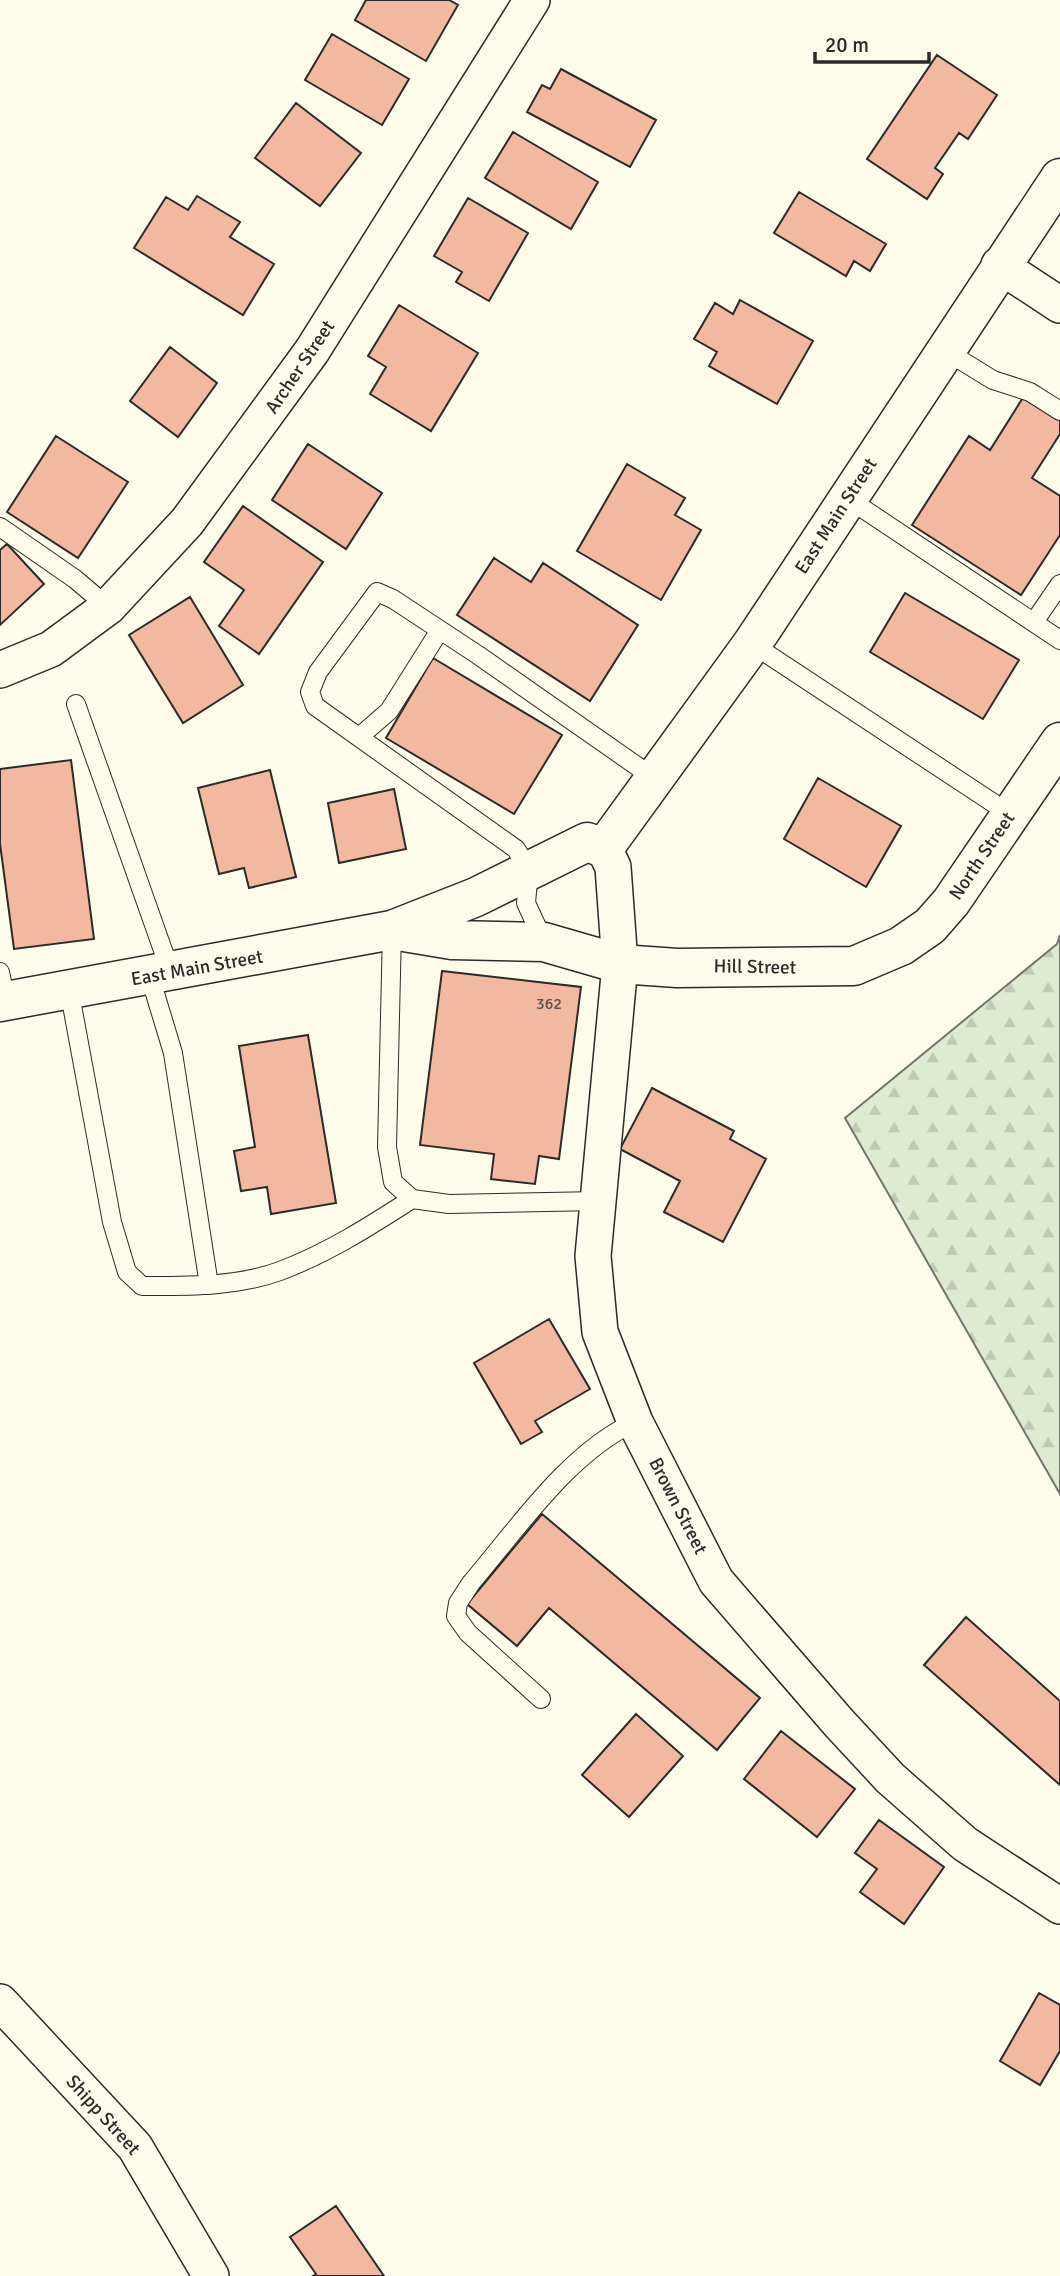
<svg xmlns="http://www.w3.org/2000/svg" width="1060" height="2276" viewBox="0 0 1060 2276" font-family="Signika,sans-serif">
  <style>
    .forest { fill: url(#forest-firs); stroke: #74746e; stroke-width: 2 }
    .building { fill: #f2b8a0; stroke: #2b2b2b; stroke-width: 2 }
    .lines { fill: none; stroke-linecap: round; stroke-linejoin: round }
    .lane-casing { stroke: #2b2b2b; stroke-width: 20 }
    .street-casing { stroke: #2b2b2b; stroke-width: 38 }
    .secondary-casing { stroke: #2b2b2b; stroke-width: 41 }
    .lane { stroke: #fdfbea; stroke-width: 18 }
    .street { stroke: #fdfbea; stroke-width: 35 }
    .secondary { stroke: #fdfbea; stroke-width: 38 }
    .labels { text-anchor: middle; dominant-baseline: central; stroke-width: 5; stroke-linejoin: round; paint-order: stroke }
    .number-label { font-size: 16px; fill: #5d4e48 }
    .street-label { font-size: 19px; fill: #2b2b2b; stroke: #fdfbea }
  </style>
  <defs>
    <pattern id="forest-firs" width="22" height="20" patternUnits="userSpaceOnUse" patternTransform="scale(1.75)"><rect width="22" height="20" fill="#deebd1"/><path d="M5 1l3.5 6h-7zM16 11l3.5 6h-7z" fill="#bfcab4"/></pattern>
  </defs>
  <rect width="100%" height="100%" fill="#fdfbea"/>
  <!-- forest -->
  <path class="forest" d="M1060,935V1494L845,1118L1057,944Z"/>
  <!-- building -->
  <path class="building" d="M366,0H449L458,5L426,61L355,20Z
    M332,34L409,79L382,125L305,80Z
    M937,55L997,95L968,139L959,133L935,168L943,174L927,199L867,159Z
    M561,69L656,120L630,167L527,112L542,85L550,89Z
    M296,103L361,153L320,206L255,158Z
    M513,132L598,182L571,229L485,178Z
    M799,192L886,244L870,271L854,261L846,276L774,233Z
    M197,196L240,222L230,237L274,264L243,315L134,248L166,197L188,210Z
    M468,198L528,233L489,301L456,282L462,272L434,256Z
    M740,300L813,341L777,404L709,366L717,352L694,339L715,303L733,314Z
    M399,305L478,353L431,431L370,394L386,367L368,356Z
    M170,347L217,383L178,437L130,401Z
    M1024,396L1060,418V434L1032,478L1060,496V535L1021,595L912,525L969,436L990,450Z
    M56,436L128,482L78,558L7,512Z
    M308,444L382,493L346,549L272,500Z
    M627,464L685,498L675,515L701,530L661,600L577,551Z
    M243,506L323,562L259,654L219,626L244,590L204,562Z
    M7,544L44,584L0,625V550Z
    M494,558L531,582L543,563L638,625L590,701L457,615Z
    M905,593L1019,660L983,719L870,652Z
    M190,597L243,685L183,723L129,635Z
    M433,658L562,735L514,814L386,738Z
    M71,760L94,939L14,949L0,844V769Z
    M270,770L296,877L249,888L244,868L219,874L198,788Z
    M818,778L901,826L866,887L784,839Z
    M394,789L406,849L339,863L328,803Z
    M442,971L581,987L559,1159L539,1156L535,1184L491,1179L494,1154L420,1145Z
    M308,1035L336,1203L271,1214L267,1187L241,1191L234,1151L255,1147L239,1046Z
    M652,1088L734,1131L730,1139L766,1159L723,1242L664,1212L680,1181L620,1149Z
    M549,1319L590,1389L535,1421L542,1432L521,1444L474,1363Z
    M542,1514L760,1698L717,1750L549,1608L517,1646L467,1604Z
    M966,1617L1060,1701V1785L924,1665Z
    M636,1714L683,1756L629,1817L582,1775Z
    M781,1731L855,1789L817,1837L744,1779Z
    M879,1820L944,1867L904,1924L860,1892L877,1869L855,1853Z
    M1039,1993L1060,2005V2051L1040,2085L1000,2061Z
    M336,2206L384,2276H313L316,2274L290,2237Z"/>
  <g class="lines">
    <!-- lane casing -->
    <g class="lane-casing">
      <path id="lane" d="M944,350L993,380L1030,392L1060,411
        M847,498L1060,640
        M0,527L75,579L108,607
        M1034,622L1060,584
        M752,644L1010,814
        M76,704L171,973
        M359,737L389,711L440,630
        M392,930L387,1147L393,1182L412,1199L449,1204L599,1201
        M544,942L526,903L529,870L516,849L315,706L310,692L318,672L377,592L393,599L478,655L654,778
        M0,972L6,1001
        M150,977L173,1053L209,1285
        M69,989L112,1222L127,1272L142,1286C187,1286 237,1287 280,1271C328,1253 370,1226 412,1199
        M541,1699L468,1633L456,1616L458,1603L471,1583C518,1528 569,1452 635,1422"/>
    </g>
    <!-- street casing -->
    <g class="street-casing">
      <path id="street" d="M999,265L1060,305
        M0,670L51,649L108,607L187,522L312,351L532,0
        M604,848L613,867L620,964L593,1256L600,1332L635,1422L716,1581L839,1723L890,1778L965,1844L1060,1906
        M0,2002L135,2147L211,2276"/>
    </g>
    <!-- secondary casing -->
    <g class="secondary-casing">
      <path id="secondary" d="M392,930L452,940L544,942L620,964L677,968L854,966L901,946L930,926L951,902L1060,742
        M0,1002L392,930L476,897L587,842L604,848L752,644L1060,178"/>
    </g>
    <!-- lane -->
    <use href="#lane" class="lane"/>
    <!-- street -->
    <use href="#street" class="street"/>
    <!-- secondary -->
    <use href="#secondary" class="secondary"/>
  </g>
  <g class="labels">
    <!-- number labels -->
    <g class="number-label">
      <text x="549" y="1004">362</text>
    </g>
    <!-- street labels -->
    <g class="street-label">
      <text transform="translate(300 367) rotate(-56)">Archer Street</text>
      <text transform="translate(836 516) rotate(-57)">East Main Street</text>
      <text transform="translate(982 856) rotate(-56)">North Street</text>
      <text transform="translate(755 967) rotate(1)">Hill Street</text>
      <text transform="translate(197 968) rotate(-10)">East Main Street</text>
      <text transform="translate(678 1506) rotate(63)">Brown Street</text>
      <text transform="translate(103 2115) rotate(48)">Shipp Street</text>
    </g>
  </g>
  <!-- scale -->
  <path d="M815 52v10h114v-10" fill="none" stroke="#2b2b2b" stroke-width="3.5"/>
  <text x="825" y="52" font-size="21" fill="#2b2b2b" stroke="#fdfbea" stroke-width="5" paint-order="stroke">20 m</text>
</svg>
